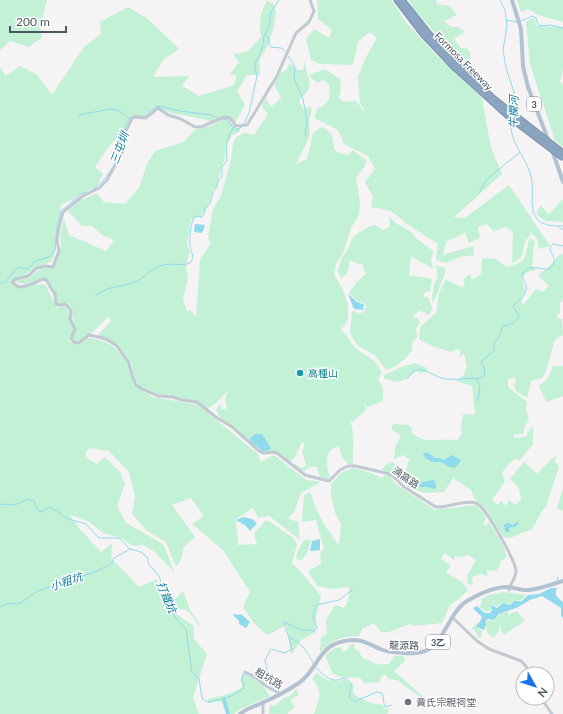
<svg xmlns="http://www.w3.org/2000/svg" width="563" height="714" viewBox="0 0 563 714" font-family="Lato,'Noto Sans TC',sans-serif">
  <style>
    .green { fill: #c3f1d5 }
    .water { fill: #90daee }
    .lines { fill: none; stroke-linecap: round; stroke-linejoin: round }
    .stream { stroke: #90daee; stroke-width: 1 }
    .river { stroke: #90daee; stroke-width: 3.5 }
    .highway-casing { stroke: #7690ad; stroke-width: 7 }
    .minor { stroke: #c1cad2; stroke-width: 3 }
    .major { stroke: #b3c2d1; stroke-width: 4 }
    .highway { stroke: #8ba5c1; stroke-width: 5 }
    .highway-bridge-casing { stroke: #7690ad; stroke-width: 7; stroke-linecap: butt }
    .highway-bridge { stroke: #8ba5c1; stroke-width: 5 }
    .culture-dot { fill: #0f9aa8; stroke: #fff; stroke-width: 1.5 }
    .worship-dot { fill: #6b7280; stroke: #fff; stroke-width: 1.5 }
    .labels { text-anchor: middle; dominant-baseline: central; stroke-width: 3; stroke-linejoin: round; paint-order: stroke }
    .shield { fill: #fff; stroke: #808990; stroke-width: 1 }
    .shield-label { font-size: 9px; font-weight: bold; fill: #4a5661 }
    .street-label { font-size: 10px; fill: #4a5661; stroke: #fff }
    .culture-label { font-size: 10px; fill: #0d838f; stroke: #fff; text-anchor: start }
    .worship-label { font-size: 10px; fill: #5b616d; stroke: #fff; text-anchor: start }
    .water-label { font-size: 11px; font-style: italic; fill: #0c7c9b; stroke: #fff }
  </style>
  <rect width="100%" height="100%" fill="#f5f3f3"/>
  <!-- green -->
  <path class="green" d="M0,0H47L40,27L42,38L28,47L10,41L0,50Z
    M317,0H391L406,22L435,54L482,98L491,148L502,174L454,217L465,218L509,185L550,246L538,249C539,242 537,236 531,233C529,236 527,239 525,242C521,252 526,258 512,263L513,231L506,227L493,231L490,227L486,224L478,227L480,238L469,243L465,233L446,242L443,255L473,246L474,255L460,257L446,263L436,260L438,244L407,224L391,211L371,207L373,197L365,182L375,169L368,156L344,144L338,130L314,118L318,108C332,102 329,97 329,84L323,80L318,83L312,79L309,75L325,69L340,79L341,87L339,99L344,102L356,101L364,112H365L360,103L358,77L365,59L377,38L370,32L358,41L353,65L320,64L311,60L306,39L314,29L329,38L332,30L318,19Z
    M409,0H436L437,4L450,6L457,15L444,21L451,27H458L465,32L454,39L461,48H466L470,52V67C460,64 424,19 414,9Z
    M517,0H563V22L538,15L528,9L521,12Z
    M267,1L274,4L276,13L274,26L267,47L259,61L260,75H247L237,91L245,105L235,123L230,116L221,117L211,121L172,113L155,107L145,115L130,117L120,134L107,149L95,167L103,174L97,186L61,205C59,224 58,243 52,261C38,266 27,274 14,280L15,285L30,286L45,284L57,308L67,305L70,322L74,330L68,341L80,345L88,338C111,341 116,347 129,365L128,371L137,387L153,397L198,405L258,454L260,462L274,455L306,480L321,482L301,493L294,512L288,518L298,522L300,540L269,516L258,518L253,508L236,519L238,545L257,544L254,534L265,521H269L293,538L297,544L292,563L301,572L321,596L315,622L316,632L301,640L291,655L287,625L267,635L255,624L243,607L250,592L223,550L192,524L204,516L191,498L172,505L195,537L184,547L181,560L176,567L166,542L147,531L132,514L135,497L129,472L109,451L89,448L85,454L88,459L97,464L105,457L120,472L125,484L117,506L126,523L163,544L175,573L155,552L143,545L133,546L121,538L103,533L88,521L70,515L78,527L101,552L112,543L111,558L139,587L157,579L165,607L193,625L194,639L207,654L193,698L199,714H0V67L6,76L20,66L37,75L52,95L84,47L101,34L100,22L128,7L148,19L179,49L164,59L153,77L189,76L182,86L199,96L234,85L237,76L230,74L239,62L233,54L247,52L261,37C259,24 260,11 267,1Z
    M532,18L536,20L535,24L537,26L563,27V70L560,81L563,85V147L555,141L530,64L526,22Z
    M305,61C305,68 311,83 309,88C308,92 302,97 299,101L304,110L310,106L312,109L309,121L310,133L307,142L296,164L307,159L313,133L322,127C333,132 333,138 334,149L337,152L348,155L353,150L366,160L365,166L356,178L360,202L359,215L351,228L344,251L336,264L334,274L343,290L348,305V319L341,330C348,335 349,342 355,347C359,352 365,354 370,358C376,361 379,367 382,373L378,379L383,389V401L368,407L364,404L366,410L355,420L350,422C356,434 352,450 353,464H348L342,457L339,446C336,447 332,449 330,451C325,457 327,470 330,477L327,479L320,477L317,467H310L304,471L294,467L293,463L302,468L306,465L302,452L305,444L303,442L301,443L296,456L289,462L280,454L263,452L221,420L216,410L220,404L222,409H227L225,397L229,390L216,403L207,409L198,401L153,394L139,386L132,373V364L119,347L97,336L111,321L108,317C99,325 88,340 76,342L72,339L76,329C71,320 73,308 68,302L59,305L56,303L48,282C39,278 27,287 17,282V280L28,278L42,268L51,266L59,256L61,246L60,235L64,219L69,235L106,251L114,240L102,235L92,226H82L68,211L78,202L97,193L104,202L125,204L139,188L147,164L155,151L183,142L195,130L210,126L223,119L229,121L235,128H240V131L232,135L226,145L224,161L216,188L212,191L208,206L202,215L191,220L187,245L190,251L186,265L188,279L183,299L187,312L190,310L196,317L200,259L211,243L208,238L213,209L221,196L231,160L233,144L236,137L244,133L254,135L268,114L263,108L262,104L266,99L271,107L281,98L274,84L281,72L287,70L289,63L298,70H303Z
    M563,199V222L545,221L537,215V210L541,206L549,214Z
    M389,216L396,223L413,233L416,238L433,251L431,259L433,269L411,256L409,275L432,279L430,291L424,293L423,297H428L432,308L430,314L428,315L424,312L419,311L412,317L417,318L420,322L416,329L417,337L412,344V350L405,359L394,367L386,370L376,356L357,345L350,333L352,312L354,311L359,314L365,311L366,304L357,301L349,293L357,282L366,274L362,264H359L350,260L347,274L341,278L338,272L341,259L347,251L353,237L368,227L376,225L383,230L390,227Z
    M530,239H532L535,242L533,250V262L532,263V266L535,267V271C529,270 525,273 522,278L525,292L521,302L524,304L536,289L543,292L549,286L538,275L549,267L560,254L563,255V300L560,303V312L556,318L562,319L563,335L557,338L554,342L547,368L542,378L531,381L527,398L517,392L514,386L516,381L514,377L508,379V387L527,402L526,410L529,419L525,426L523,434H514V438L525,437L533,426V444L520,460L515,459L507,465L502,473L505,481L492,500L497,505L501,501L506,506L509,500L516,505L521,499L519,488L510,479L524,462L537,474L556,455L555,462L559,466L546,507L544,508L532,529L510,538L503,537L487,511L474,498L471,490L453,478L444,492L424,493L409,487L389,472L382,470L385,465L393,462L401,471L407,469L408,461L411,460L403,455L394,459L395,447L401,435L391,430L393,424L408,425L412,428L411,432C414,434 417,437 420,438C432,443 445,437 457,441L462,434L461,428L463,414L475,415L472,386L456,381L463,376L467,366L464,354L459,357L460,351L458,349L451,352L432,346L419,339L420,327L436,313L439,293L446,279L452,283L458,285L460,287L465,286L463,280L470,274L472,280L481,274L482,258L496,259L507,267C527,262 524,260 529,241Z
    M436,265L445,268V274L433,303L432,297L434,284L438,277Z
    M415,363L427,368V372L421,373L417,371C401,380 405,386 384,378V375L402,367Z
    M553,366H563V396L546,402L539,386L549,377Z
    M353,468L368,472L382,478L385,475L390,477L397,485L435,510L476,505L484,514L486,518L483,524L486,526L489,522L502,543L507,557L502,560L497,571L487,570V576L481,574L472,577L473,585L468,584L467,576L476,560L467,554L464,557L455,556L454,560L444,553L441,559L451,565L446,573L462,582L468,590L461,597L450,605L442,623L413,626L410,624L389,632H381L374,623L362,629L359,636C340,637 333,639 320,652L321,638L327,633L326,620L335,605L344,608C349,602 349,595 349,587L334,589L317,586L308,571L321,564L320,552L324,549L316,520L302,522L304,495L310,492C316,511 326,530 339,545L341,524L335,513L331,495V484L342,472Z
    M562,491H563V511L557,508Z
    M304,540H311L307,553L301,561L296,559L297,553Z
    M183,591L190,610L200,625L199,626C195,622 192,613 186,610C178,608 177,612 171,603Z
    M505,592L526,595L521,600L513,601L509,604L502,603L497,607L492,604L491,610L487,612L479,606L482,603L481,599L489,595Z
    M517,611L525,621L504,635L501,631L500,622L499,632L496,634L494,638C485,632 486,629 487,620L494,621C498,616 502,611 509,613L508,617L506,618L509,617L510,614Z
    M476,624L477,627L482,631L481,638H478L477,634L472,628Z
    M354,644L355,650H358L363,659C368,659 368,660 372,662C377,665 383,665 389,664L394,656H403L406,660L394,671L424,697V700L397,680L388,679L386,675L381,676L380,682L364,683L360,678C350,677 334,680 330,668C328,663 328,660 325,656L333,649L341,647L342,651H346L350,645Z
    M243,673C249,677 258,680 263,686C266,689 267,693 270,696L240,709L234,714H226L221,701L208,703V699C219,696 235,694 243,686L240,681Z
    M316,673C327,680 332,684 345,679L354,686L353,693C361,701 372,703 382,705L385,709H390L387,714H314C319,699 324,692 312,679Z
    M296,689L299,695L290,700L295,707L289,712L288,710V714H269V708L271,705L275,706L283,698L290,696Z"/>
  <!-- water -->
  <path class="water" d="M195,224L205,225L203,231L201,233L195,232L194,231Z
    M348,294L357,302L365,305L363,307L364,310L354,309Z
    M255,434H262L271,448L269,450L263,451L251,442L250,438Z
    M427,452L435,458H439L444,460L452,455L461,460L458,465L454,468L447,466L441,462H433L425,458L423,454Z
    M434,480L436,483V488L433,489L428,487H415L412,484Z
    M243,517L252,519L257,523L250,531L246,526L236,520Z
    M517,522L519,523L515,527H511L509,529L510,532H507L505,531L504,525C507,522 509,523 513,525Z
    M320,539V550L310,551L312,541Z
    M551,588H557C554,595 557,598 563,602V618L561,616V608L542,596L530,600L516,608L499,614L494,620L488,619L486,620V625L484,630L477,627V624L480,622L482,617L473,608L477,606L485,613H490L492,610L491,606L492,605L497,608L503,603L510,605L514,601H522L528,595L539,594Z
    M234,614L239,615L241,614L250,622L246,628L239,624V621L233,615Z"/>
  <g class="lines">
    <!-- stream -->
    <path class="stream" d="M500,0L505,10L507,26L503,50L506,68L514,92L513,110
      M506,20L517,22
      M520,21L533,16L537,19V22L539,26L551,25L563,28
      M265,34L269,38V44L271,47L281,48L285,51
      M288,56L295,67L294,78L303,99L307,121L305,136
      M78,115L111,109L119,111L129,118
      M134,116H145L157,106L180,111L211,115L217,118
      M222,119L228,120L232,126L237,129L242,127
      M511,121C509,142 526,157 531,176C535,190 528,207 537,219C543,226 554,226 563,226
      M244,124L249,113L257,76L255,69V64L262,49L264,36L269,27L271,12L279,0
      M92,190C105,182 119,161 121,146C123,136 123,125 131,117
      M479,193L487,179L520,152
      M559,227L563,230
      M7,280L18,267L28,269L36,261L49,257L52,254L55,250L57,227L61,211L81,194L87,192
      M0,284L6,281
      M96,295C101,293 105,289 110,288C119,286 129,285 137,281C147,276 150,268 163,265C169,263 186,266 190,263C196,257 190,251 190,245C189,239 191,220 195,216L202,217L204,214L205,209L210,203L213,192L217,187L218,181L222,177V167L227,160C225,148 227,137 234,127
      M407,379L413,372L419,369C429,371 439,379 448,379C459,380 468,377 479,379L484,376L485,370L481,362L494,351V344L499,337L502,327L504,326L514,323L519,316L513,306C525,294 531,293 522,276C526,262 538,270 549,269C560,259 551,258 550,247L553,244L563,246
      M477,379L480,386L478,401
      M0,505L6,504L15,505L28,499L34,501L37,509L41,512L50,507L68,519L86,524L99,538H119L130,549L141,552L148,558V563L159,576L172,612L177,620L186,629L192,672L199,679L202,698L207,702C220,700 234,697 244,688L242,675L246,674
      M557,581L558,577
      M0,607L7,604L20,603L40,590L97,571L111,564L114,558L130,549
      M289,638L284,622L299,629L314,631L317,628L313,616L316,605L339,600L352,590
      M316,667C320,672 330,682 337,680C341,679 342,678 346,678L352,684C350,690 346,702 356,701L377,692L382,693C384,698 383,702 385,707L392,705
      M251,674L267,678L268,675L265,660L271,649L285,653L292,649L289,638C302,641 308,654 314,664"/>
    <!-- river -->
    <path class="river" d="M224,699L228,714"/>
    <!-- highway casing -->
    <g class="highway-casing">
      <path id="highway" d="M397,0L423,34L454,67
        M402,0L429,34L457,64"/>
    </g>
    <!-- minor -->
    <path class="minor" d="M310,0L314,11L309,22L296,33L277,76L247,125L236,126L230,118L224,117L201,127H195L181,119L168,115L158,108L146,118L134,117L132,118L124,135L123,151L107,180L99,188L83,196L63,212L58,232L57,241L59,251L53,267L45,266L37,268L28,276L16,279L12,282L17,286L22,287C26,286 28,285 32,284C37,283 39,279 45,279C51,284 48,287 55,293L56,304L59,305L66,304L71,311L70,319L75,329L71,339L74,342L79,343L89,335L103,338L108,340L117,346L129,363L131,373L136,385L142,389L158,396L173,397L182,400L197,402L217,418L231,426L259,451L264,453L273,452L277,453L305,475L329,481L340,470L348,466H355L386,473L393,476L404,487L436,507C448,508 466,499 476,503C486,507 514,559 516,570C517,577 510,583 509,590
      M452,617L477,641L489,649L521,661L525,665L530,674
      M245,672L258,679L266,686L281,694
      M541,698L552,714
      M263,714V702"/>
    <!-- major -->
    <path class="major" d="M512,0L521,29L523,66L528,87L549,142
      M552,150L563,182
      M240,714C247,708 256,706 264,702C276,697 288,690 299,683C321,667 317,641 354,640C364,640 371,645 380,649C390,653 414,655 425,651C444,644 449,612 467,601C479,594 493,587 507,587C514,587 521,591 528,590C540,589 552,584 563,581"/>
    <!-- highway -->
    <use href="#highway" class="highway"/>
    <!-- highway-bridge casing -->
    <g class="highway-bridge-casing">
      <path id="highway-bridge" d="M457,64L494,99L563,153
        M454,67L508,116L563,158"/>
    </g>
    <!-- highway-bridge -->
    <use href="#highway-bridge" class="highway-bridge"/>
  </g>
  <!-- markers -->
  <circle class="culture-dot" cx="300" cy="373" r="4"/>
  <circle class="worship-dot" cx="408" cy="702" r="4"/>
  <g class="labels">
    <!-- shield labels -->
    <g class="shield">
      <rect x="527" y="97" width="14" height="14" rx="3"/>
      <rect x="426" y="635" width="24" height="14" rx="3"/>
    </g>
    <g class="shield-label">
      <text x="534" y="104">3</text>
      <text x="438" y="642">3乙</text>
    </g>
    <!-- street labels -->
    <g class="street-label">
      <text transform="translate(464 61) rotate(45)">Formosa Freeway</text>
      <text transform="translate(406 477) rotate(35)">湳窩路</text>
      <text transform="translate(404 645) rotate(1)">龍源路</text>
      <text transform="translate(269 678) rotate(31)">粗坑路</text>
    </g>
    <!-- culture labels -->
    <g class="culture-label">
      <text x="308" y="373">高種山</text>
    </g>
    <!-- worship labels -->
    <g class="worship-label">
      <text x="416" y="702">黃氏宗親祠堂</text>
    </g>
    <!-- water labels -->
    <g class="water-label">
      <text transform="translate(513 112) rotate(-89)">牛欄河</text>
      <text transform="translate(119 148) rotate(-70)">三屯圳</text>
      <text transform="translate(66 581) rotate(-19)">小粗坑</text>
      <text transform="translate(167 597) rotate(67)">打鐵坑</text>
    </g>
  </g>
  <!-- north arrow -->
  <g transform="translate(535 686) rotate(129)"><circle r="19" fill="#ffffff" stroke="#b7bbc0"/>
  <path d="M0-3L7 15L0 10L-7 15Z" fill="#1a73e8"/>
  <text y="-6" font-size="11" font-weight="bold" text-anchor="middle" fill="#4a5661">N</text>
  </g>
  <!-- scale -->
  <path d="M10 26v6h56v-6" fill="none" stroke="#4a5661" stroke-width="2"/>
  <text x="16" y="26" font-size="12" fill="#4a5661" stroke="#ffffff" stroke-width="3" paint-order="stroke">200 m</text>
</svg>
